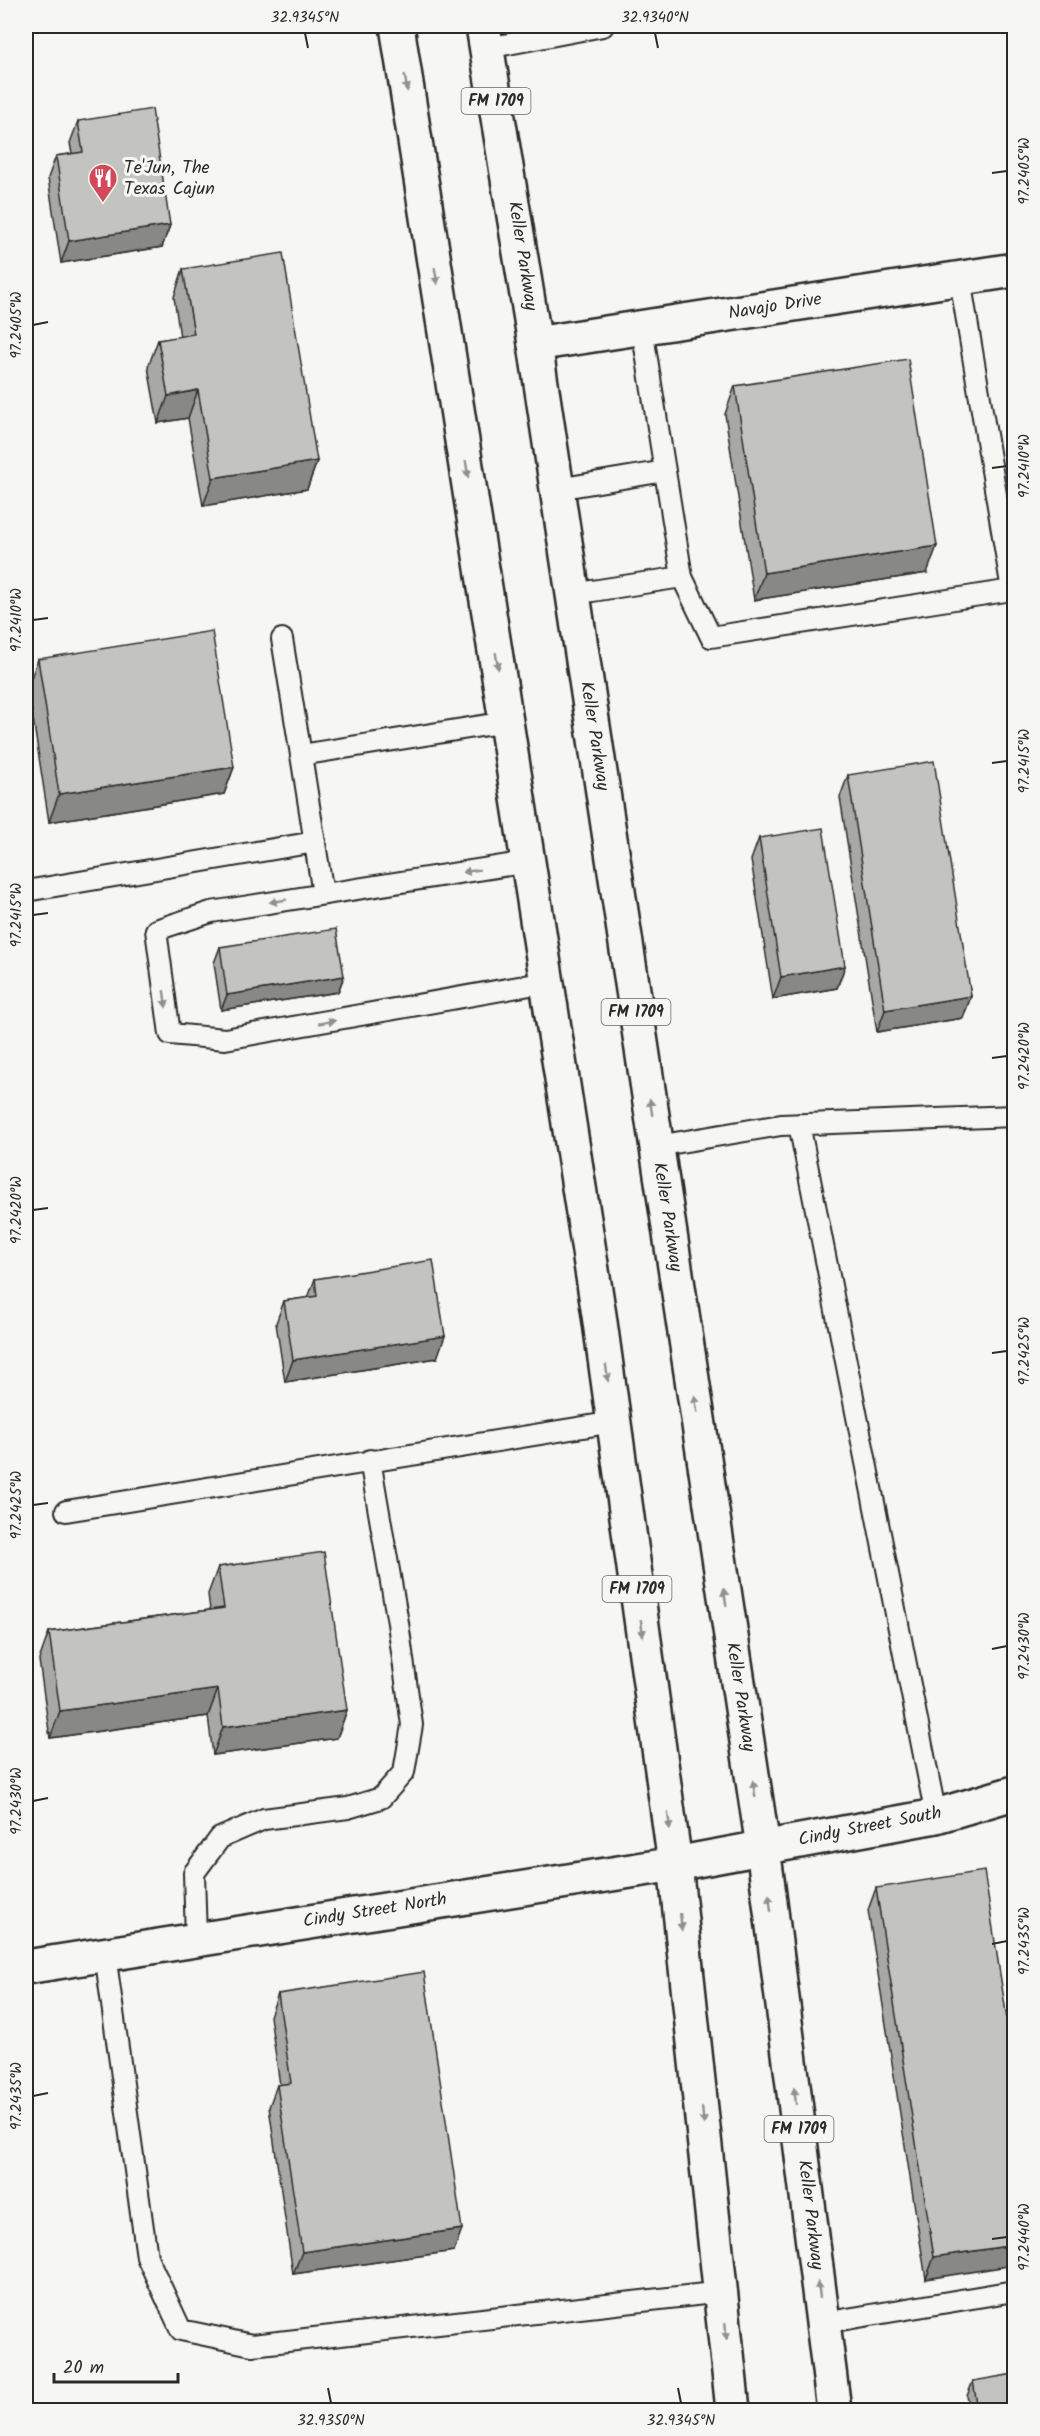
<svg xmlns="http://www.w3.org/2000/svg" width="1040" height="2436" viewBox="0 0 1040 2436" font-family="Kalam,sans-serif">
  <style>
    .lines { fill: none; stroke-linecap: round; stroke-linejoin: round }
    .service-casing { stroke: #2b2b2b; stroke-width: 24 }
    .minor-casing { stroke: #2b2b2b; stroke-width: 38 }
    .primary-casing { stroke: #2b2b2b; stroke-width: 38 }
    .service { stroke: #f6f6f2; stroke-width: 20 }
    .minor { stroke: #f6f6f2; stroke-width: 33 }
    .primary { stroke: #f6f6f2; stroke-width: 33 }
    .wall { fill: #a8a8a5; stroke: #2b2b2b; stroke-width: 1.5 }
    .shaded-wall { fill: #888886; stroke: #2b2b2b; stroke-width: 1.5 }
    .building { fill: #c3c3c0; stroke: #2b2b2b; stroke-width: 1.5 }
    .oneway { fill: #90908e }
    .ticks { fill: none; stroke: #2b2b2b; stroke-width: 2 }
    .labels { text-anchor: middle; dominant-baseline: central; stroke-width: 6; stroke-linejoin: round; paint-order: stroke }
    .shield { fill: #f6f6f2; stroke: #686867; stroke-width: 1.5 }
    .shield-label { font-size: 16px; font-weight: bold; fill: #2b2b2b }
    .poi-label { font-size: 18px; fill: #2b2b2b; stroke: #f6f6f2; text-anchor: start }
    .street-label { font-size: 18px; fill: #2b2b2b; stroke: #f6f6f2 }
    .neatline { fill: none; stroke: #2b2b2b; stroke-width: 2 }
    .ticks-label { font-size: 15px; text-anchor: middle; fill: #2b2b2b }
  </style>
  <rect width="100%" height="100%" fill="#f6f6f2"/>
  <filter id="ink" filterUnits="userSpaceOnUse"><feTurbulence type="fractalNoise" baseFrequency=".0167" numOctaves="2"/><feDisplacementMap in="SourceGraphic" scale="12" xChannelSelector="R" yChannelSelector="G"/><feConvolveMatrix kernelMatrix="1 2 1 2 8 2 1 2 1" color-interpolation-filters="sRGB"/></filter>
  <g filter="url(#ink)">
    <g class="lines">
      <!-- service casing -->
      <g class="service-casing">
        <path id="service" d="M487,48L603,26
          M642,328L682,577
          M557,489L665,471
          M573,594L682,577L711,637L1012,590L960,279
          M282,639L301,755
          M528,862L211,912L156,930L170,1034L225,1039L547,982
          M26,891L315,842
          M323,894L301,755L506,722
          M799,1124L936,1816
          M657,1146L781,1125L1014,1116
          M66,1511L614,1422
          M196,1939L194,1873L220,1838L264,1819L348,1808L381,1798L404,1772L412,1725L398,1623L370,1460
          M105,1954L147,2257L181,2330L252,2345L722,2292
          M823,2323L1014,2291"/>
      </g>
      <!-- minor casing -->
      <g class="minor-casing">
        <path id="minor" d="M535,344L1014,270
          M26,1967L675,1864L936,1816L1014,1793"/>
      </g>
      <!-- primary casing -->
      <g class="primary-casing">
        <path id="primary" d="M397,26L599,1315L675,1864L733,2410
          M483,26L535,344L763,1847L834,2410"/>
      </g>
      <!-- service -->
      <use href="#service" class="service"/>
      <!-- minor -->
      <use href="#minor" class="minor"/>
      <!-- primary -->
      <use href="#primary" class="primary"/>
    </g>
    <!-- wall -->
    <path class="wall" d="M78,121L170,225L162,247L61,263L48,178L56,156L72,154L70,143Z
      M183,269L317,461L307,489L203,506L188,418L158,423L148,367L158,340L180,337L174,297Z
      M735,386L927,573L754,600L725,414Z
      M38,659L234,767L224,794L49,822L28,686Z
      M848,775L971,996L963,1018L877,1032L840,797Z
      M759,838L845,966L837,988L773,999L751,860Z
      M220,947L344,976L338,992L221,1010L214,963Z
      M315,1279L437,1358L285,1382L276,1323L284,1301L308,1298Z
      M218,1567L347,1710L337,1738L213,1755L208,1716L50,1738L39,1660L49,1632L210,1610L208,1594Z
      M876,1888L1014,2064L926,2279L868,1910Z
      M278,1994L454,2251L293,2274L269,2107L277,2085H280L270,2016Z
      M973,2381L1014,2410H970L967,2396Z"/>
    <!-- shaded-wall -->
    <path class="shaded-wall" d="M170,225L162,247L61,263L69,241Z
      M198,390L188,418L158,423L168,396Z
      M317,461L307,489L203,506L213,478Z
      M937,546L927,573L754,600L764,573Z
      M234,767L224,794L49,822L59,794Z
      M845,966L837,988L773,999L781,977Z
      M344,976L338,992L221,1010L227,995Z
      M971,996L963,1018L877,1032L885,1010Z
      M445,1336L437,1358L285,1382L293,1360Z
      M218,1689L208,1716L50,1738L60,1711Z
      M347,1710L337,1738L213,1755L223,1727Z
      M462,2229L454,2251L293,2274L302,2252Z
      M1014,2245V2265L926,2279L934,2257Z"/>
    <!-- building -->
    <path class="building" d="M152,109L170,225L69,241L56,156L83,152L78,121Z
      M283,253L317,461L213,478L198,390L168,396L158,340L194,334L183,269Z
      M908,359L937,546L764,573L735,386Z
      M212,631L234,767L59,794L38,659Z
      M934,761L971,996L885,1010L848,775Z
      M823,828L845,966L781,977L759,838Z
      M336,929L344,976L227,995L220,947Z
      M433,1260L445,1336L293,1360L284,1301L317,1296L315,1279Z
      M324,1552L347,1710L223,1727L218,1689L60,1711L49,1632L224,1608L218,1567Z
      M984,1871L1014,2064V2245L934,2257L876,1888Z
      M424,1972L462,2229L302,2252L277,2085L291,2083L278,1994Z
      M1014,2374V2410H978L973,2381Z"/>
    <!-- one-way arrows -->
    <defs><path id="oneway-solid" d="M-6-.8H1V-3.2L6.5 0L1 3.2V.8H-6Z" transform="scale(1.5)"/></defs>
    <g class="oneway">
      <use href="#oneway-solid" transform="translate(406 83) rotate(81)"/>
      <use href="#oneway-solid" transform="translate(436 276) rotate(81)"/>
      <use href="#oneway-solid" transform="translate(467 469) rotate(81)"/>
      <use href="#oneway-solid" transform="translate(497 661) rotate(81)"/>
      <use href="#oneway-solid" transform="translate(471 871) rotate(171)"/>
      <use href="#oneway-solid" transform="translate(278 901) rotate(171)"/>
      <use href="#oneway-solid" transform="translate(165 999) rotate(82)"/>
      <use href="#oneway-solid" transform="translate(327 1022) rotate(-10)"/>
      <use href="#oneway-solid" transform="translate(651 1107) rotate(-99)"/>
      <use href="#oneway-solid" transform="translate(607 1373) rotate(82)"/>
      <use href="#oneway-solid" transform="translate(696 1404) rotate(-99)"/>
      <use href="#oneway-solid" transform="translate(725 1597) rotate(-99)"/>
      <use href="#oneway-solid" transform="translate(642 1628) rotate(82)"/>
      <use href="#oneway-solid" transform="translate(754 1789) rotate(-99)"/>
      <use href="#oneway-solid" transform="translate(669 1821) rotate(82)"/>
      <use href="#oneway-solid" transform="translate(770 1903) rotate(-97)"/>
      <use href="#oneway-solid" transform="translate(681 1922) rotate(84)"/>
      <use href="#oneway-solid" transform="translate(795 2096) rotate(-97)"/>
      <use href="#oneway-solid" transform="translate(703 2116) rotate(84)"/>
      <use href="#oneway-solid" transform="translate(819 2290) rotate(-97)"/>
      <use href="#oneway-solid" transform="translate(726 2331) rotate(85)"/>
    </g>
  </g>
  <!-- ticks -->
  <path class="ticks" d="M305,33L308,48M655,33L658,48M992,173L1007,171M33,325L48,322M992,468L1007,466M33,620L48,618M992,763L1007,761M33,915L48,913M992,1058L1007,1056M33,1210L48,1208M992,1353L1007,1351M33,1505L48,1503M992,1649L1007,1646M33,1801L48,1798M992,1944L1007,1941M33,2096L48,2093M992,2239L1007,2237M328,2388L331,2403M678,2388L681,2403"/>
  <!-- icons -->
  <defs>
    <g id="restaurant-pin" transform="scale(1.5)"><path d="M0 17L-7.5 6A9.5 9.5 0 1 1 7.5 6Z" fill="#d1495b" stroke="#f6f6f2"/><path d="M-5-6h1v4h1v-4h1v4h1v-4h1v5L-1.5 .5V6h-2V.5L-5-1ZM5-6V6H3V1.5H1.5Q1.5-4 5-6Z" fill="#fff"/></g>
  </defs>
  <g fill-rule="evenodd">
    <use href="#restaurant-pin" x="103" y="178"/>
  </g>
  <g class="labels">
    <!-- shield labels -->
    <g class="shield">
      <rect x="461.5" y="88" width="69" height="26" rx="4.5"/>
      <rect x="601.5" y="999" width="69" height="26" rx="4.5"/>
      <rect x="602.5" y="1576" width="69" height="26" rx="4.5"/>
      <rect x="764.5" y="2116" width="69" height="26" rx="4.5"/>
    </g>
    <g class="shield-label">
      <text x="496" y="101">FM 1709</text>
      <text x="636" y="1012">FM 1709</text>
      <text x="637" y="1589">FM 1709</text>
      <text x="799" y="2129">FM 1709</text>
    </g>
    <!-- poi labels -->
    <g class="poi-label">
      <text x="124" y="168">Te'Jun, The<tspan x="124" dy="21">Texas Cajun</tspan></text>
    </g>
    <!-- street labels -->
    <g class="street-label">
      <text transform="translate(522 256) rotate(81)">Keller Parkway</text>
      <text transform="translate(775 307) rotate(-9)">Navajo Drive</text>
      <text transform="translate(594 736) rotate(81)">Keller Parkway</text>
      <text transform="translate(667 1217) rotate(81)">Keller Parkway</text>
      <text transform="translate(740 1697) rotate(81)">Keller Parkway</text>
      <text transform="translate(870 1827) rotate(-11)">Cindy Street South</text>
      <text transform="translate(375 1911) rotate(-9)">Cindy Street North</text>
      <text transform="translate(810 2215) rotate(83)">Keller Parkway</text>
    </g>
  </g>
  <!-- margin -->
  <rect width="1040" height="2436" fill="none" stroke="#f6f6f2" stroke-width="66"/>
  <!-- scale -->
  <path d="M54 2373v9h124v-9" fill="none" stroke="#2b2b2b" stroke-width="3"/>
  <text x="63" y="2373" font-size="18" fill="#2b2b2b" stroke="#f6f6f2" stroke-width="4.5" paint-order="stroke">20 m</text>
  <rect x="33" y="33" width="974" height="2370" class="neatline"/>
  <g class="ticks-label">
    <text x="305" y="22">32.9345°N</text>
    <text x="655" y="22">32.9340°N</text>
    <text transform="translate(1024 171) rotate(-90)" y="5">97.2405°W</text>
    <text transform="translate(16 325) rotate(-90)" y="5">97.2405°W</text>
    <text transform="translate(1024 466) rotate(-90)" y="5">97.2410°W</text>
    <text transform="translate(16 620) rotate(-90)" y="5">97.2410°W</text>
    <text transform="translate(1024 761) rotate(-90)" y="5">97.2415°W</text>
    <text transform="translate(16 915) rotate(-90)" y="5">97.2415°W</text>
    <text transform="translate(1024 1056) rotate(-90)" y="5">97.2420°W</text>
    <text transform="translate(16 1210) rotate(-90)" y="5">97.2420°W</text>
    <text transform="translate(1024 1351) rotate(-90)" y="5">97.2425°W</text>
    <text transform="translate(16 1505) rotate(-90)" y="5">97.2425°W</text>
    <text transform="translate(1024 1646) rotate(-90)" y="5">97.2430°W</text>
    <text transform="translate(16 1801) rotate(-90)" y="5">97.2430°W</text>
    <text transform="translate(1024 1941) rotate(-90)" y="5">97.2435°W</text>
    <text transform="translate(16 2096) rotate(-90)" y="5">97.2435°W</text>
    <text transform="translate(1024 2237) rotate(-90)" y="5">97.2440°W</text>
    <text x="331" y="2425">32.9350°N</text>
    <text x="681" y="2425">32.9345°N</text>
  </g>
</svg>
